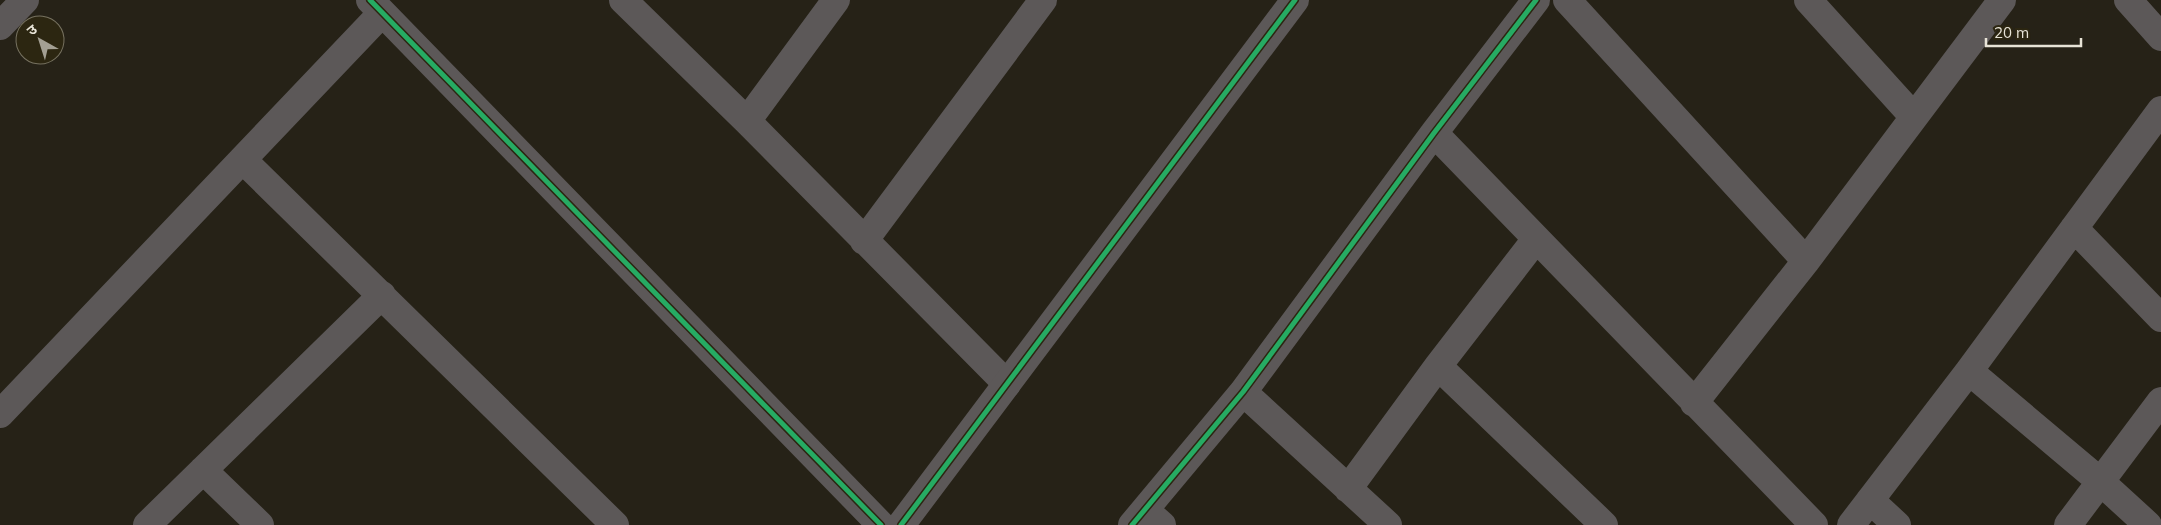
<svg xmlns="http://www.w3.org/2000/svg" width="2161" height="525" viewBox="0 0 2161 525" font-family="Mulish,'Noto Sans Devanagari',sans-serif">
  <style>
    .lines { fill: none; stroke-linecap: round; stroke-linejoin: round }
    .minor { stroke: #5c5858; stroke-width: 28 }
    .tertiary { stroke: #5c5858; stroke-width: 28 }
    .cycleway-casing { stroke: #2c2611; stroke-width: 8 }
    .cycleway { stroke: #26ab63; stroke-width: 5 }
  </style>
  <rect width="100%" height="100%" fill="#262217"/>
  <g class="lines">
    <!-- minor -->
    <path class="minor" d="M370,0L881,525
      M623,0L747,121L1007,384
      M1567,0L1806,261
      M1808,0L1913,116
      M2128,0L2161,37
      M747,121L836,0
      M1434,133L1814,525
      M243,160L615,525
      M2074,228L2161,318
      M864,241L1043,0
      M1438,366L1604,525
      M1969,371L2101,482L2148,525
      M1243,392L1388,525
      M1694,403L1806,261L2002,0
      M0,414L382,13
      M203,470L260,525
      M1348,489L1438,366L1536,239
      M1870,500L1897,525
      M1145,510L1162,525
      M147,525L382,295
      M1132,525L1243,392L1434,133L1536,0
      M1851,525L1969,371L2161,110
      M2068,525L2161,401"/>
    <!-- tertiary -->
    <path class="tertiary" d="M0,26L25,0
      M901,525L1295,0"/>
    <!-- cycleway casing -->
    <g class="cycleway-casing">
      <path id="cycleway" d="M370,0L881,525
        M901,525L1295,0
        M1132,525L1243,392L1434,133L1536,0"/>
    </g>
    <!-- cycleway -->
    <use href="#cycleway" class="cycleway"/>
  </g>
  <!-- north arrow -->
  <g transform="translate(40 40) rotate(321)"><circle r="24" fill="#2c2611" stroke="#777260"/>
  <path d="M0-4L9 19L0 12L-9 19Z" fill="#a39f93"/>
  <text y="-8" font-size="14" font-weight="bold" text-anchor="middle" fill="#e7e3d6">उ</text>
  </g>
  <!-- scale -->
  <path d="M1986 38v8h95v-8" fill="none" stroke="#e7e3d6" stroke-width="2.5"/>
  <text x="1994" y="38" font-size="15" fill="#e7e3d6" stroke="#2c2611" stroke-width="4" paint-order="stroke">20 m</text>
</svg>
